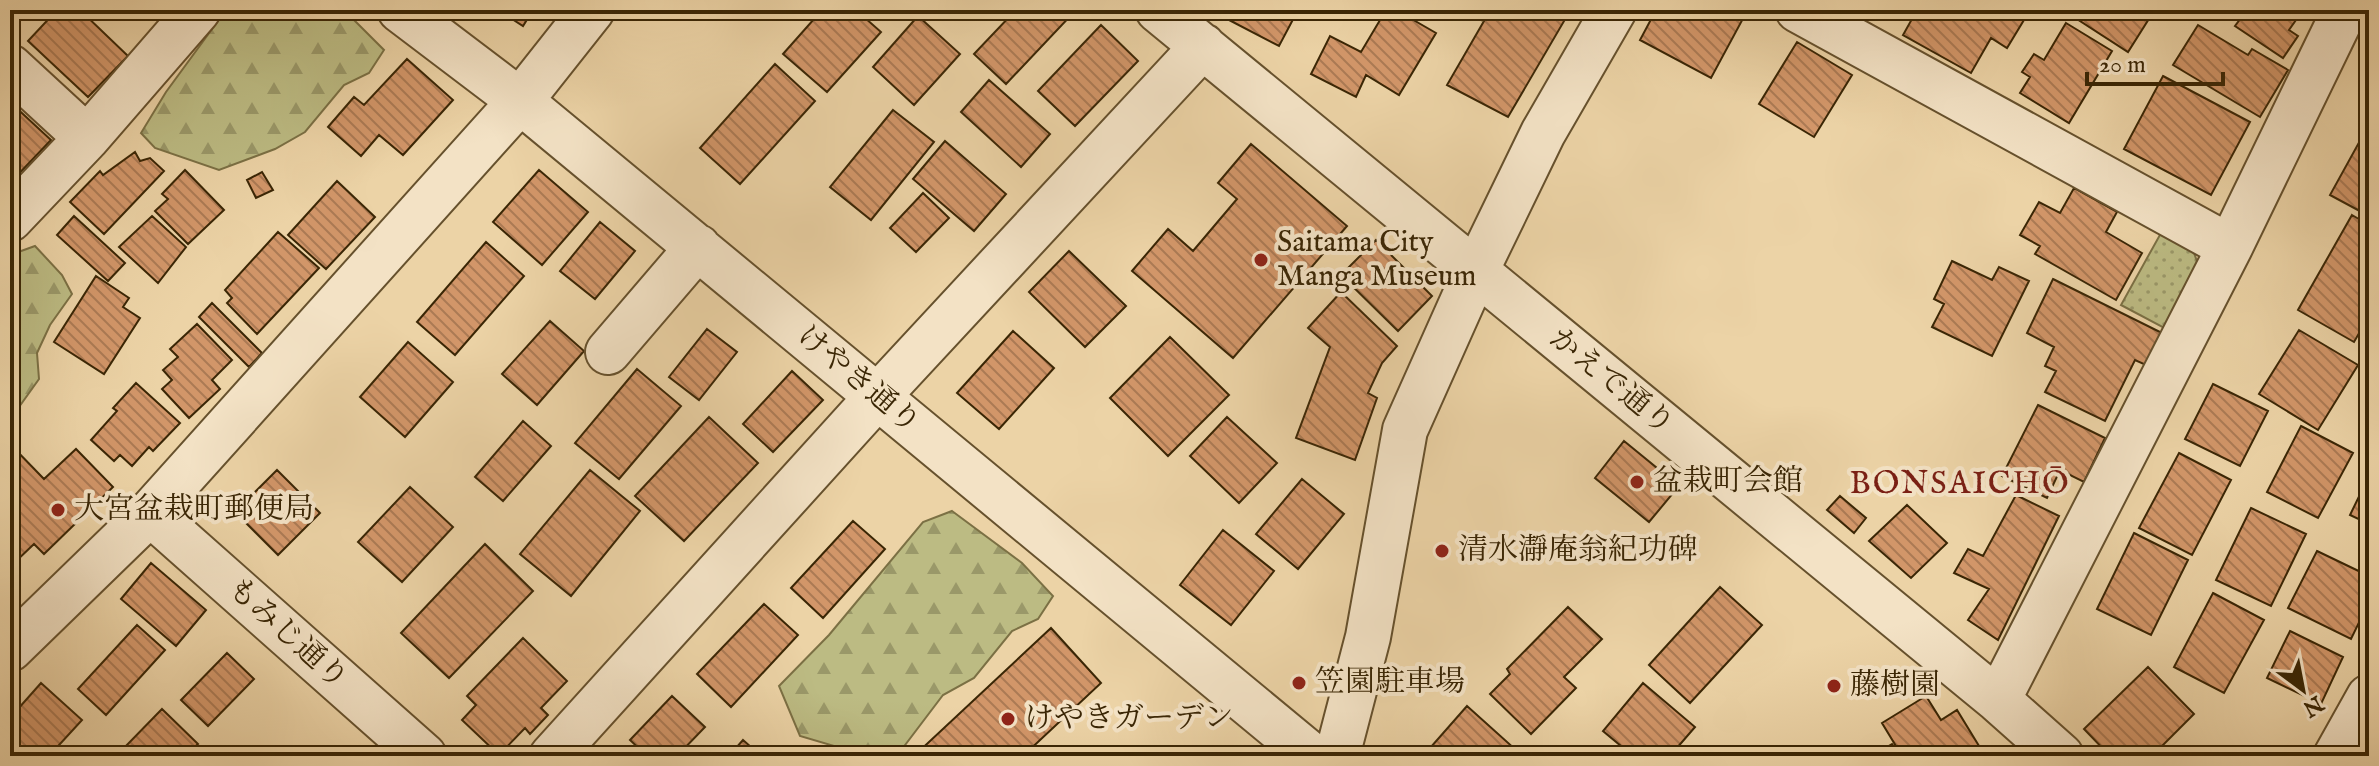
<svg xmlns="http://www.w3.org/2000/svg" width="2379" height="766" viewBox="0 0 2379 766" font-family="'IM FELL English','Noto Serif JP',serif">
  <style>
    .forest { fill: url(#forest-firs); stroke: #7b7044; stroke-width: 2 }
    .park { fill: url(#park-dots); stroke: #7b7044; stroke-width: 2 }
    .building { fill: url(#building-back-hatch); stroke: #3a2605; stroke-width: 2 }
    .lines { fill: none; stroke-linecap: round; stroke-linejoin: round }
    .minor-casing { stroke: #66512d; stroke-width: 48 }
    .minor { stroke: #f3e2c5; stroke-width: 44 }
    .poi-dot { fill: #8f2418; stroke: #f3e2c5; stroke-width: 3 }
    .labels { text-anchor: middle; dominant-baseline: central; stroke-width: 8; stroke-linejoin: round; paint-order: stroke }
    .poi-label { font-size: 30px; fill: #3a2605; stroke: #f3e2c5; text-anchor: start }
    .street-label { font-size: 30px; fill: #3a2605; stroke: #f3e2c5 }
    .neighbourhood-label { font-size: 32px; letter-spacing: 2px; fill: #7a1f14; stroke: #f3e2c5 }
  </style>
  <defs>
    <pattern id="forest-firs" width="22" height="20" patternUnits="userSpaceOnUse" patternTransform="scale(2)"><rect width="22" height="20" fill="#bcbb83"/><path d="M5 1l3.5 6h-7zM16 11l3.5 6h-7z" fill="#9a9869"/></pattern>
    <pattern id="park-dots" width="8" height="8" patternUnits="userSpaceOnUse" patternTransform="scale(2)"><rect width="8" height="8" fill="#bcbb83"/><path d="M2 2h.1M6 6h.1" fill="none" stroke="#9a9869" stroke-width="1.8" stroke-linecap="round"/></pattern>
    <pattern id="building-back-hatch" width="6" height="6" patternUnits="userSpaceOnUse" patternTransform="scale(2)"><rect width="6" height="6" fill="#d29669"/><path d="M-1 5l2 2M0 0l6 6M5-1l2 2" fill="none" stroke="#ab7a54"/></pattern>
  </defs>
  <rect width="100%" height="100%" fill="#ecd3a6"/>
  <filter id="stains"><feTurbulence type="fractalNoise" baseFrequency=".0025" numOctaves="4"/><feColorMatrix values="0 0 0 0 .2 0 0 0 0 .09 0 0 0 0 .02 0 0 0 .5 -.17"/></filter>
  <radialGradient id="worn" r=".72"><stop offset=".6" stop-color="#630" stop-opacity="0"/><stop offset="1" stop-color="#630" stop-opacity=".3"/></radialGradient>
  <!-- forest -->
  <path class="forest" d="M226,10H344L384,50L369,73L344,85L305,132L275,149L219,170L155,148L141,133L166,92Z
    M35,246L62,275L72,294L50,325L37,353L39,379L19,407L10,412V255Z
    M952,511L1022,563L1053,596L1038,619L1012,631L974,678L943,695L899,753L861,754L800,736L779,686L829,635L923,522Z"/>
  <!-- park -->
  <path class="park" d="M2161,233L2193,250L2200,270L2168,330L2121,305Z"/>
  <!-- building -->
  <path class="building" d="M57,10H80L128,56L88,97L28,41Z
    M498,10H533L523,26Z
    M822,10H856L881,32L827,92L783,54Z
    M1010,10H1076L1006,84L974,54L1013,13Z
    M1234,10H1298L1279,46L1229,20Z
    M1386,10H1396L1436,33L1399,95L1366,75L1356,97L1311,74L1330,36L1361,52Z
    M1474,10H1556L1567,16L1508,117L1447,85L1484,21L1470,16Z
    M1656,10H1740L1746,13L1711,78L1640,40Z
    M1917,10H2030L2007,48L1991,38L1971,73L1903,35Z
    M2063,10H2146L2152,14L2128,52Z
    M2247,10H2303L2289,30L2298,36L2283,58L2235,26Z
    M918,16L960,54L914,105L873,67Z
    M2066,23L2112,51L2069,123L2020,93L2030,77L2022,72L2034,54L2044,60Z
    M1101,25L1138,61L1075,126L1038,91Z
    M2198,25L2248,55L2252,49L2288,70L2260,117L2173,65Z
    M1797,42L1852,75L1814,137L1759,104Z
    M407,59L453,100L403,155L379,135L361,156L328,127L354,97L364,105Z
    M775,64L815,101L740,184L700,148Z
    M2163,76L2250,122L2211,195L2124,149Z
    M989,80L1050,134L1021,167L961,112Z
    M10,102L51,140L10,183Z
    M893,110L934,142L871,220L830,187Z
    M2367,128L2369,129V216L2330,195Z
    M945,141L1006,194L974,231L913,179Z
    M1251,144L1347,226L1233,358L1132,271L1168,229L1193,251L1237,199L1218,183Z
    M135,152L140,161L150,158L164,171L104,234L70,202L100,171L103,175Z
    M185,170L224,210L188,244L155,211L168,199L162,194Z
    M539,170L588,212L542,265L493,222Z
    M262,172L273,190L256,198L247,180Z
    M337,181L375,217L326,269L288,235Z
    M2074,188L2117,212L2106,232L2142,253L2116,300L2035,254L2040,246L2020,235L2039,202L2060,213Z
    M923,193L949,218L916,252L890,228Z
    M2352,215L2369,225V316L2354,342L2298,310Z
    M74,216L125,263L108,281L57,235Z
    M152,216L186,247L158,283L119,247Z
    M600,222L635,251L595,299L560,271Z
    M278,232L319,268L257,334L227,303L232,298L225,290Z
    M1376,240L1432,296L1398,331L1341,275Z
    M486,242L524,276L455,355L417,322Z
    M1069,251L1126,306L1085,347L1029,292Z
    M1952,261L1992,280L1999,267L2029,281L1992,356L1932,327L1944,304L1934,299Z
    M96,276L129,298L123,307L140,318L104,374L54,342Z
    M2053,279L2162,333L2146,365L2135,360L2105,421L2045,392L2056,371L2045,366L2054,347L2027,333Z
    M1341,292L1397,346L1382,363L1368,393L1377,398L1355,460L1296,438L1330,347L1308,328Z
    M212,303L262,353L249,367L199,317Z
    M550,321L584,351L537,405L502,374Z
    M197,324L232,360L212,380L220,389L189,418L162,389L172,380L163,370L178,357L170,349Z
    M707,329L737,352L699,400L669,377Z
    M2299,330L2358,365L2318,430L2259,394Z
    M1013,331L1054,368L999,429L957,393Z
    M1170,337L1229,395L1168,456L1110,398Z
    M408,342L453,382L405,437L360,397Z
    M637,369L681,406L619,479L575,443Z
    M792,371L823,400L773,452L743,424Z
    M136,383L180,423L153,451L149,447L132,466L120,455L114,461L91,440L117,411L113,408Z
    M2213,384L2268,411L2240,466L2185,439Z
    M2038,405L2105,438L2084,482L2060,470L2047,498L2002,476Z
    M709,417L758,463L684,541L635,496Z
    M1227,417L1277,463L1239,503L1190,456Z
    M523,421L551,446L503,501L475,477Z
    M2301,426L2353,453L2318,518L2267,492Z
    M1624,441L1679,486L1649,522L1595,478Z
    M10,444L44,479L76,449L113,487L44,554L34,544L10,567Z
    M2179,453L2231,480L2192,555L2139,528Z
    M277,470L320,513L278,555L235,512Z
    M590,470L640,511L571,596L520,554Z
    M2369,476V524L2350,515Z
    M1302,479L1344,514L1298,569L1256,534Z
    M410,487L453,527L402,582L358,542Z
    M2016,495L2059,516L1998,640L1968,620L1989,589L1954,573L1968,549L1983,556Z
    M1840,496L1866,518L1854,533L1827,510Z
    M1907,505L1947,543L1911,578L1869,541Z
    M2251,508L2306,534L2271,606L2216,580Z
    M853,521L885,549L823,618L791,588Z
    M1223,530L1274,571L1231,625L1180,585Z
    M2134,533L2188,560L2151,635L2097,609Z
    M485,544L533,591L449,678L401,633Z
    M2317,551L2369,576V602L2351,639L2288,608Z
    M151,563L206,610L176,646L121,599Z
    M1720,587L1762,625L1690,703L1649,665Z
    M2213,593L2264,620L2224,693L2174,667Z
    M764,604L798,635L731,707L697,674Z
    M1568,607L1602,639L1564,677L1576,688L1531,734L1490,694L1510,674L1507,669Z
    M137,625L165,650L106,715L78,689Z
    M1051,628L1101,683L1023,756H914Z
    M2290,631L2343,657L2321,704L2267,678Z
    M523,638L567,681L541,708L548,715L530,734L525,728L499,755L462,720L476,705L467,696Z
    M227,653L254,679L208,726L181,700Z
    M2148,667L2194,714L2152,756H2110L2084,729Z
    M41,683L82,720L49,756H10V718Z
    M1643,683L1695,727L1670,756H1633L1603,731Z
    M672,696L705,727L677,756H647L630,740Z
    M1926,696L1941,720L1957,710L1979,746L1963,756H1902L1882,723Z
    M1467,706L1516,750L1511,756H1423Z
    M162,709L198,744L185,756H128L122,750Z
    M743,740L761,756H729Z
    M1892,744L1900,756H1872Z"/>
  <g class="lines">
    <!-- minor casing -->
    <g class="minor-casing">
      <path id="minor" d="M400,10L520,101L1312,756
        M1158,10L1998,700L2061,756
        M1798,10L2230,247
        M10,67L87,138
        M10,219L87,138L198,10
        M608,352L698,247
        M150,513L424,756
        M10,649L150,513L520,101L592,10
        M1998,700L2230,247L2345,10
        M552,756L878,396L1203,46
        M1337,756L1368,637L1405,430L1476,271L1543,133L1614,10
        M2336,756L2369,697"/>
    </g>
    <!-- minor -->
    <use href="#minor" class="minor"/>
  </g>
  <!-- markers -->
  <g class="poi-dot">
    <circle cx="1261" cy="260" r="8"/>
    <circle cx="1637" cy="482" r="8"/>
    <circle cx="58" cy="510" r="8"/>
    <circle cx="1442" cy="551" r="8"/>
    <circle cx="1299" cy="683" r="8"/>
    <circle cx="1834" cy="686" r="8"/>
    <circle cx="1008" cy="719" r="8"/>
  </g>
  <g class="labels">
    <!-- poi labels -->
    <g class="poi-label">
      <text x="1277" y="243">Saitama City<tspan x="1277" dy="34">Manga Museum</tspan></text>
      <text x="1653" y="482">盆栽町会館</text>
      <text x="74" y="510">大宮盆栽町郵便局</text>
      <text x="1458" y="551">清水瀞庵翁紀功碑</text>
      <text x="1315" y="683">笠園駐車場</text>
      <text x="1850" y="686">藤樹園</text>
      <text x="1024" y="719">けやきガーデン</text>
    </g>
    <!-- street labels -->
    <g class="street-label">
      <text transform="translate(858 380) rotate(40)">けやき通り</text>
      <text transform="translate(1611 382) rotate(39)">かえで通り</text>
      <text transform="translate(287 634) rotate(42)">もみじ通り</text>
    </g>
    <!-- neighbourhood labels -->
    <g class="neighbourhood-label">
      <text x="1960" y="484">BONSAICHŌ</text>
    </g>
  </g>
  <!-- margin -->
  <rect width="2379" height="766" fill="none" stroke="#ecd3a6" stroke-width="40"/>
  <rect x="12" y="12" width="2355" height="742" fill="none" stroke="#3a2605" stroke-width="4"/>
  <rect x="20" y="20" width="2339" height="726" fill="none" stroke="#3a2605" stroke-width="2"/>
  <!-- north arrow -->
  <g transform="translate(2303 690) rotate(148)" stroke="#f3e2c5" stroke-width="6" paint-order="stroke">
  <path d="M0-6L14 30L0 20L-14 30Z" fill="#3a2605"/>
  <text y="-12" font-size="22" font-weight="bold" text-anchor="middle" fill="#3a2605">N</text>
  </g>
  <!-- scale -->
  <path d="M2087 72v12h136v-12" fill="none" stroke="#3a2605" stroke-width="4"/>
  <text x="2099" y="72" font-size="24" fill="#3a2605" stroke="#f3e2c5" stroke-width="6" paint-order="stroke">20 m</text>
  <rect width="100%" height="100%" filter="url(#stains)"/>
  <rect width="100%" height="100%" fill="url(#worn)"/>
</svg>
